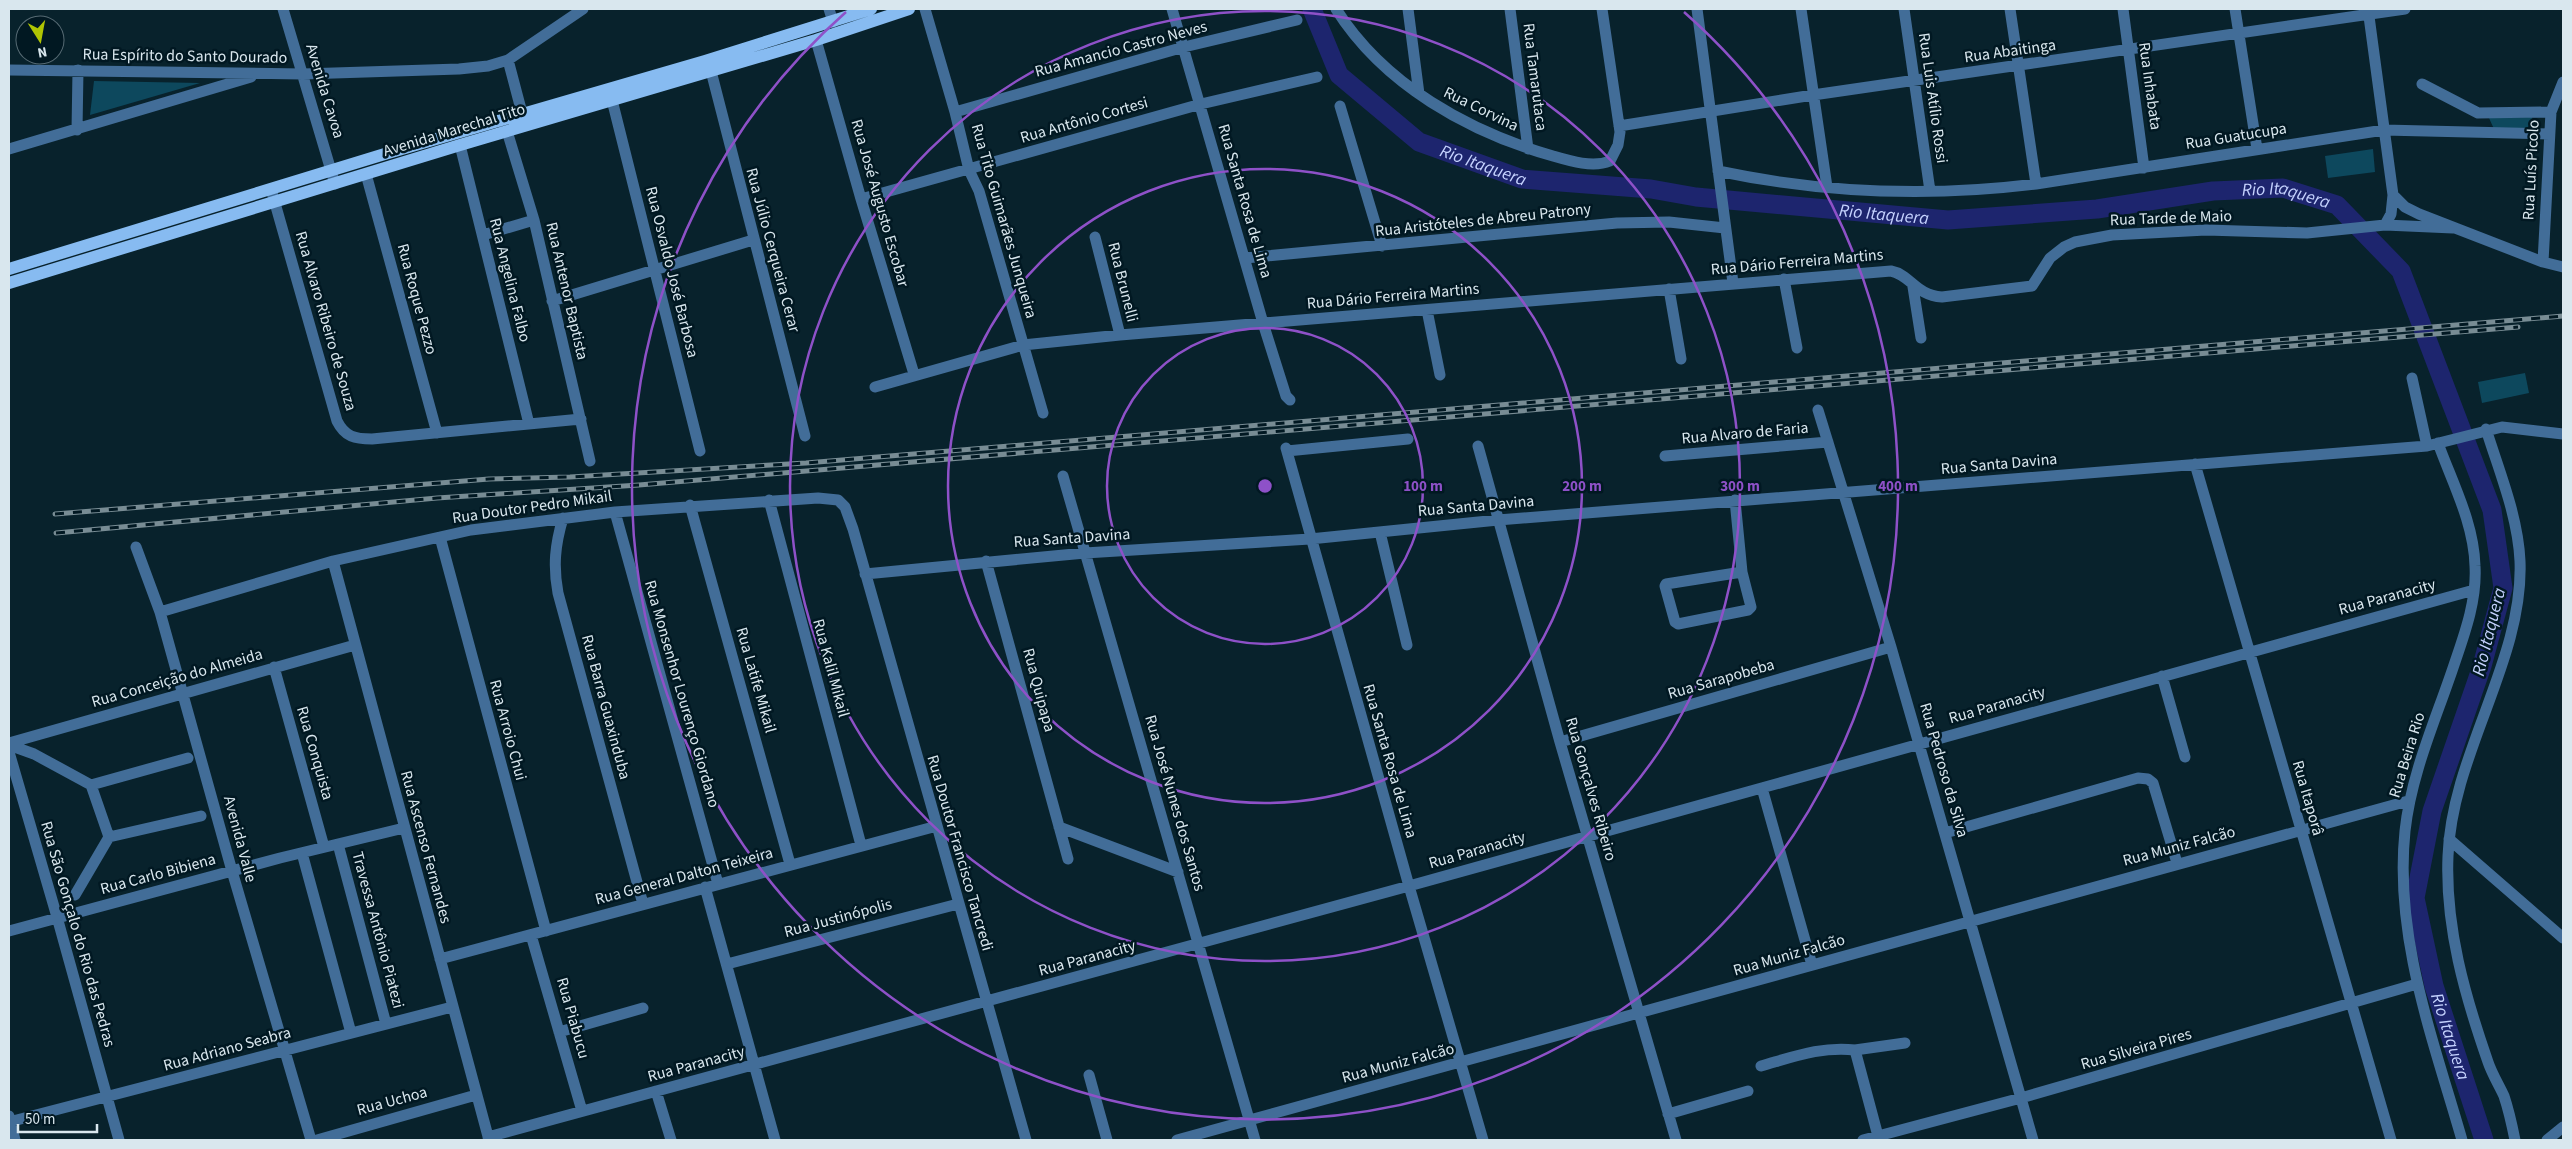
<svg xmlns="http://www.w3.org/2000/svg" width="2572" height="1149" viewBox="0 0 2572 1149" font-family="'Source Sans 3',sans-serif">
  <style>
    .green { fill: #0d485d }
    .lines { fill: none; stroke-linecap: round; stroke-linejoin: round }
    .river { stroke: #1d256e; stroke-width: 19 }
    .minor { stroke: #426d98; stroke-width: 11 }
    .major { stroke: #87bbf1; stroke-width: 12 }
    .rail-casing { stroke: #788c94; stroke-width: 5 }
    .rail { stroke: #011822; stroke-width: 3; stroke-dasharray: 9; stroke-linecap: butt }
    .ring { fill: none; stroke: #8e51c8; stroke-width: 2.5 }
    .labels { text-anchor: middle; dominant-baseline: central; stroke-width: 5; stroke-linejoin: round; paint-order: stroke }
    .street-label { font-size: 16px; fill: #d9e7ee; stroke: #011822 }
    .water-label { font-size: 18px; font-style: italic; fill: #c5d2fe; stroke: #011822 }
    .centre { fill: #8e51c8; stroke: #011822; stroke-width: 2.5 }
    .ring-label { font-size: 15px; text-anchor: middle; font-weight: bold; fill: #8e51c8; stroke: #011822; stroke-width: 5; stroke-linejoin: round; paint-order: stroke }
  </style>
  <rect width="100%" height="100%" fill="#08222c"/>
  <!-- green -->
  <path class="green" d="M94,81L200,83L90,115Z
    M2532,117L2533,121L2527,128L2494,129L2489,118Z
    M2373,149L2375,172L2328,178L2325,156Z
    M2525,373L2529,393L2482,403L2478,382Z"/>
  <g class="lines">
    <!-- river -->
    <path class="river" id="s1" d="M1312,9L1339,75L1419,142L1522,179L1651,189L1696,197L1948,220L2097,209L2213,191L2283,188L2337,205L2401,271L2492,510L2503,588L2482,666L2432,811L2415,898L2434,986L2484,1140"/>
    <!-- minor -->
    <path class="minor" d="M283,9L335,184
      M829,9L833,22
      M925,9L955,112L969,170L979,191L1043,413
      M1172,9L1263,323L1286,396L1290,400
      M1336,9C1384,85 1469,132 1553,156C1570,161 1593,168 1610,161L1618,145L1620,132L1602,9
      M1408,9L1419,94
      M1510,9L1528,149
      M1697,9L1733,283
      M1801,9L1827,187
      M1904,9L1930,191
      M2010,9L2036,184
      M2123,9L2144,168
      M2235,9L2257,149
      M2368,9L2393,195L2391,214L2385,225
      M816,40L861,199L914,374
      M508,60L522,113
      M9,70L303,74L459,69L488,66L508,60L583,9
      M711,71L805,436
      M2422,84L2478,113L2551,112
      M612,100L700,451
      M1340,106L1382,246
      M955,112L1184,47L1297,20
      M1619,126L1813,95L2405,9
      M77,130L78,70
      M507,131L534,220L590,461
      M460,145L529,424
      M9,149L251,77
      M1718,171C1822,193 1931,197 2036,184L2384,130L2549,134
      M366,174L437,433
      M271,189L337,421C345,437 355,439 372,439L581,419
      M2393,195L2405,207L2419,214L2543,262L2563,267
      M861,199L1201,104L1317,77
      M483,235L534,220
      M1095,237L1120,335
      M1245,258L1617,223L1669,222L1725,228
      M2543,262L2551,112L2563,82
      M1784,279L1797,348
      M1913,287L1921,338
      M1669,289L1681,359
      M552,301L753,240
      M1427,310L1440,375
      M2412,378L2427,446
      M875,387L1023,345L1120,335L1891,271C1911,275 1915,295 1942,297L2032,286L2050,258L2064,247L2075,242L2112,235L2206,230L2307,233L2385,225L2453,228
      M1818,410L1891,647L2033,1140
      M2486,429C2499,471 2518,516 2520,561C2524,660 2452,753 2448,856C2445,927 2465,996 2488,1062C2492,1074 2499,1085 2504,1096C2509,1111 2512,1125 2515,1140
      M2438,443C2452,482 2474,523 2475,566C2477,600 2465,633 2454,665C2436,719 2411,774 2405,831C2394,937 2433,1039 2462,1140
      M1478,446L1560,742L1676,1140
      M1286,448L1409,886L1483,1140
      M1287,451L1408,439
      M1665,456L1828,442
      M2195,464L2391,1140
      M1063,476L1255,1140
      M769,500L861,845
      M1735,500L1742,572L1751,607L1748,610L1678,624L1675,622L1665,586L1666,584L1742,572
      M690,505L790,864
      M615,512L718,884
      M563,518C555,545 553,566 558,593L643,904
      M1380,532L1407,645
      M440,537L546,931
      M136,547L160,612L232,871L311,1140
      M333,561L489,1140
      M986,561L1068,859
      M865,574L1085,553L1310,539L1498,520L2427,446L2502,427L2563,434
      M160,612L333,561L471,530L615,512L818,498L838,500L845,507L853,529L1026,1140
      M274,667L324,847
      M2162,676L2185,757
      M1560,742L1891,647
      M9,743L355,645
      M9,745L34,754L91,785L188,758
      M9,752L57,917L119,1140
      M91,785L109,837L201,816
      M1762,788L1812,965
      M1059,827L1178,872
      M1945,833L2138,778L2148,779L2153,783L2177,863
      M2449,839L2563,938
      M338,844L386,1024
      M302,853L351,1033
      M705,887L775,1140
      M75,895L109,837
      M9,931L280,858L404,828
      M531,935L582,1111
      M440,959L937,826
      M727,964L958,904
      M559,1032L643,1008
      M1855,1050L1905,1043
      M1761,1066C1793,1057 1822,1046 1855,1050L1878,1136
      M1089,1075L1107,1140
      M656,1091L671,1140
      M1668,1114L1748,1091
      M9,1116L15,1140
      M9,1122L452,1007
      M488,1137L1409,886L2474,590
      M317,1140L476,1095
      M1177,1140L2408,801
      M1863,1140L2021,1098L2417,984
      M2547,1140L2563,1127"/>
    <!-- major -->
    <path class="major" d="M9,269L388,153L705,61L871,9
      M9,283L460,145L816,40L909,9"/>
    <!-- rail casing -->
    <g class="rail-casing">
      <path id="rail" d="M55,514L489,479L570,477L806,463L2563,316
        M56,533L437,498L639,485L2518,327"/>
    </g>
    <!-- rail -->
    <use href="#rail" class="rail"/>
  </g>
  <!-- distance rings -->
  <g class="ring">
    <circle cx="1265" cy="486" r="158"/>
    <circle cx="1265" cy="486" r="317"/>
    <circle cx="1265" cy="486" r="475"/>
    <path d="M1684 12A633 633 0 1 1 846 12"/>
  </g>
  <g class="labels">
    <!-- street labels -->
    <g class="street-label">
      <text transform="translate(1121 49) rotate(-15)">Rua Amancio Castro Neves</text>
      <text transform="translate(2010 51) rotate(-8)">Rua Abaitinga</text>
      <text transform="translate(185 56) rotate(1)">Rua Espírito do Santo Dourado</text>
      <text transform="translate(1535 77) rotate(83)">Rua Tamarutaca</text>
      <text transform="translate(2150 86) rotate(82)">Rua Inhabata</text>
      <text transform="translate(325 91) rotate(73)">Avenida Cavoa</text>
      <text transform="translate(1933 98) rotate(82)">Rua Luis Atílio Rossi</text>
      <text transform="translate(1481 109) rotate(26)">Rua Corvina</text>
      <text transform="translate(1084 120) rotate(-16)">Rua Antônio Cortesi</text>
      <text transform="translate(454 130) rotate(-17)">Avenida Marechal Tito</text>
      <text transform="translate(2236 136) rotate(-9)">Rua Guatucupa</text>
      <text transform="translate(2531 170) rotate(-87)">Rua Luís Picolo</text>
      <text transform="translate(1245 201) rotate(74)">Rua Santa Rosa de Lima</text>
      <text transform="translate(880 203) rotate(74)">Rua José Augusto Escobar</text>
      <text transform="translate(2171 218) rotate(-2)">Rua Tarde de Maio</text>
      <text transform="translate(1483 220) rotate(-6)">Rua Aristóteles de Abreu Patrony</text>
      <text transform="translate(1004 221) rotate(74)">Rua Tito Guimarães Junqueira</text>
      <text transform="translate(773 250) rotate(75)">Rua Júlio Cerqueira Cerar</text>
      <text transform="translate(1797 262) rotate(-5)">Rua Dário Ferreira Martins</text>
      <text transform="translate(672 272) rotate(76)">Rua Osvaldo José Barbosa</text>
      <text transform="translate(510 280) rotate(76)">Rua Angelina Falbo</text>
      <text transform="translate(1123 282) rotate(76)">Rua Brunelli</text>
      <text transform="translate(567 291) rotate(77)">Rua Antenor Baptista</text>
      <text transform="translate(1393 296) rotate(-5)">Rua Dário Ferreira Martins</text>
      <text transform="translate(417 299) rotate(75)">Rua Roque Pezzo</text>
      <text transform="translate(326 321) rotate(74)">Rua Alvaro Ribeiro de Souza</text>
      <text transform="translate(1745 433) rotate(-5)">Rua Alvaro de Faria</text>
      <text transform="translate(1999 464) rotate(-5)">Rua Santa Davina</text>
      <text transform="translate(1476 506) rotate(-5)">Rua Santa Davina</text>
      <text transform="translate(532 507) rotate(-8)">Rua Doutor Pedro Mikail</text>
      <text transform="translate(1072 538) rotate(-4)">Rua Santa Davina</text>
      <text transform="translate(2387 597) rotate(-15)">Rua Paranacity</text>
      <text transform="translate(831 668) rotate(75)">Rua Kalil Mikail</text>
      <text transform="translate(177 678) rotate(-16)">Rua Conceição do Almeida</text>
      <text transform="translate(1721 679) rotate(-16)">Rua Sarapobeba</text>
      <text transform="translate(756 680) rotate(74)">Rua Latife Mikail</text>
      <text transform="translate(1039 690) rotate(75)">Rua Quipapa</text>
      <text transform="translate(682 694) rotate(74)">Rua Monsenhor Lourenço Giordano</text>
      <text transform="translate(1997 705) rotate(-16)">Rua Paranacity</text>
      <text transform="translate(606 707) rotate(75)">Rua Barra Guaxinduba</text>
      <text transform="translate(508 730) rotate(75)">Rua Arroio Chui</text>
      <text transform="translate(315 753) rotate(74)">Rua Conquista</text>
      <text transform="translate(2407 755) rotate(-73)">Rua Beira Rio</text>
      <text transform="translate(1390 761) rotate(74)">Rua Santa Rosa de Lima</text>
      <text transform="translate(1944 770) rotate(74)">Rua Pedroso da Silva</text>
      <text transform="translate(1591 789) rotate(74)">Rua Gonçalves Ribeiro</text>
      <text transform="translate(2308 798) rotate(74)">Rua Itaporâ</text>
      <text transform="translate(1175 803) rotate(74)">Rua José Nunes dos Santos</text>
      <text transform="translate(240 839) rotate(75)">Avenida Valle</text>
      <text transform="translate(2179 846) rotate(-15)">Rua Muniz Falcão</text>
      <text transform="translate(426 847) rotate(75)">Rua Ascenso Fernandes</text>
      <text transform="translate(1477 850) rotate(-16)">Rua Paranacity</text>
      <text transform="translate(960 853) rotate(74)">Rua Doutor Francisco Tancredi</text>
      <text transform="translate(158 874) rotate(-15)">Rua Carlo Bibiena</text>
      <text transform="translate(684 876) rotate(-15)">Rua General Dalton Teixeira</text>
      <text transform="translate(838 918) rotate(-15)">Rua Justinópolis</text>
      <text transform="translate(378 930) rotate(75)">Travessa Antônio Piatezi</text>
      <text transform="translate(78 934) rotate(74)">Rua São Gonçalo do Rio das Pedras</text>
      <text transform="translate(1789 955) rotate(-16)">Rua Muniz Falcão</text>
      <text transform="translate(1087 958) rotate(-15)">Rua Paranacity</text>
      <text transform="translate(573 1018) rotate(74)">Rua Piabucu</text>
      <text transform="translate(227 1049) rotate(-15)">Rua Adriano Seabra</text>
      <text transform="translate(2136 1049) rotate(-16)">Rua Silveira Pires</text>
      <text transform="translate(1398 1063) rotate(-15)">Rua Muniz Falcão</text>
      <text transform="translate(696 1064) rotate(-15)">Rua Paranacity</text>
      <text transform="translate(392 1101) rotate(-15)">Rua Uchoa</text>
    </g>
    <!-- water labels -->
    <g class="water-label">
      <text stroke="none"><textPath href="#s1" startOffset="244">Rio Itaquera</textPath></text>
      <text stroke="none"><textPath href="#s1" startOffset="1054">Rio Itaquera</textPath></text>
      <text stroke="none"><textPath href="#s1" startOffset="649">Rio Itaquera</textPath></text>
      <text transform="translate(2489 632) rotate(-76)">Rio Itaquera</text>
      <text stroke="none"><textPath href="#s1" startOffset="1999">Rio Itaquera</textPath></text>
    </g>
  </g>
  <circle cx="1265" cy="486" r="8" class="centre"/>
  <g class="ring-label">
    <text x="1423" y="491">100 m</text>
    <text x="1582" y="491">200 m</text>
    <text x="1740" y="491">300 m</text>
    <text x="1898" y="491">400 m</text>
  </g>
  <!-- border -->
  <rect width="2572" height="1149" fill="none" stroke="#d9e7ee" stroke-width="20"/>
  <!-- north arrow -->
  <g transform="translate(40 40) rotate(169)"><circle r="24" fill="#011822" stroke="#576b74"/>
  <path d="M0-4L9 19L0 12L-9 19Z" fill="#b0c503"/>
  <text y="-8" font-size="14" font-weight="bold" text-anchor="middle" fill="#d9e7ee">N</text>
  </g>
  <!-- scale -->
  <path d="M18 1124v8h79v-8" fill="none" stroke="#d9e7ee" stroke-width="2.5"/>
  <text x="25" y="1124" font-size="15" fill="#d9e7ee" stroke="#011822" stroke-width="4" paint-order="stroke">50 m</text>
</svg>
